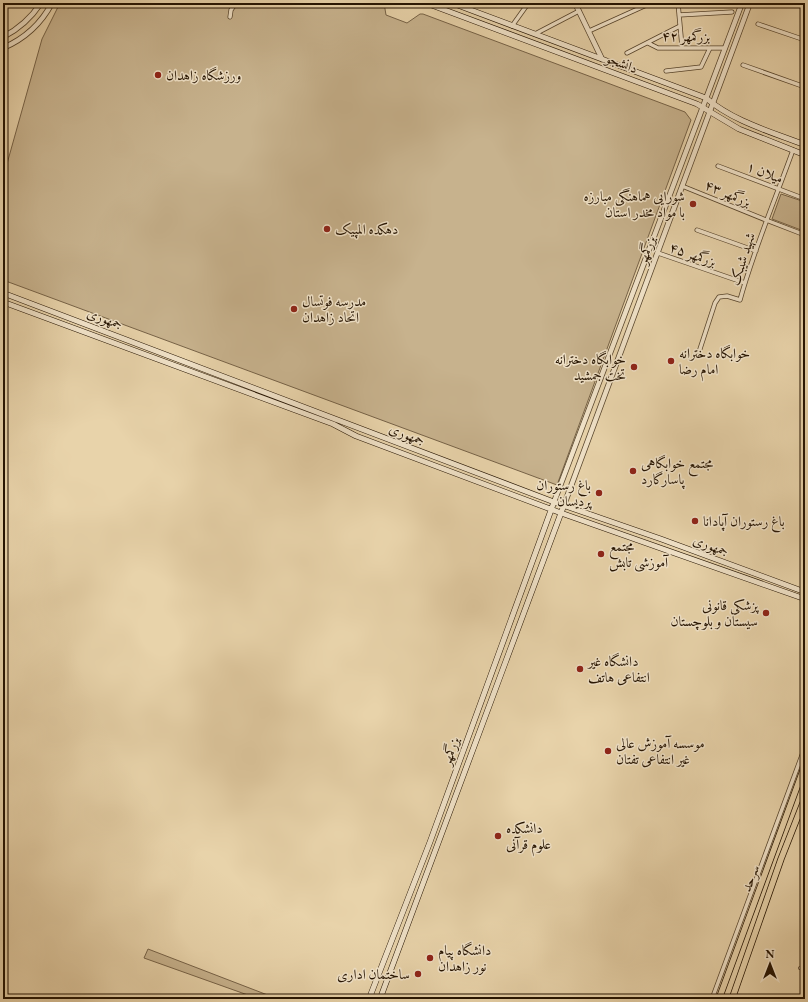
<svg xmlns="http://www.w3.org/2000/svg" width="808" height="1002" viewBox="0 0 808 1002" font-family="'EB Garamond',Amiri,serif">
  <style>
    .green { fill: #c7b28d; stroke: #766247 }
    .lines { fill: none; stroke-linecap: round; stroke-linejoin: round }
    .pedestrian-casing { stroke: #55432b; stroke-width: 4 }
    .minor-casing { stroke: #55432b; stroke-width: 5 }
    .tertiary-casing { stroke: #55432b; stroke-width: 6 }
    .secondary-casing { stroke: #241301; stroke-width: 6 }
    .trunk-casing { stroke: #241301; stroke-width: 7 }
    .pedestrian { stroke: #f0e2c8; stroke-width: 2.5 }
    .minor { stroke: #f0e2c8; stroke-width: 3.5 }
    .tertiary { stroke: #f0e2c8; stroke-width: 4.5 }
    .secondary { stroke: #f0e2c8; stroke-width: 5 }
    .trunk { stroke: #e8d3aa; stroke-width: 5.5 }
    .poi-dot { fill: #8f2418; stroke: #f0e2c8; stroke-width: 1.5 }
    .labels { text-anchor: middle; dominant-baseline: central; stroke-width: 3; stroke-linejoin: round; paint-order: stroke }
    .street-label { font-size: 14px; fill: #241301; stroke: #f0e2c8 }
    .poi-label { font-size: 14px; fill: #241301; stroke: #f0e2c8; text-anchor: start }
  </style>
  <rect width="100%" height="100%" fill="#e8d3aa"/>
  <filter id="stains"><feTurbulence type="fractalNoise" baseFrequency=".005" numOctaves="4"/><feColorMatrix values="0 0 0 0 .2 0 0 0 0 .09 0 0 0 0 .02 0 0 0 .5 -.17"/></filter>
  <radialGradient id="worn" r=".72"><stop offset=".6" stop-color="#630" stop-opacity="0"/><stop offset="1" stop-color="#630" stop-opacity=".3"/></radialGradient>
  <!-- green -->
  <path class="green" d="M60,3H384L386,15L407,23L420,14H423L685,112L691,120L557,485L3,280V178L42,39Z
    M781,194L805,202V218L801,230L772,219Z
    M148,949L278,999H259L144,958Z"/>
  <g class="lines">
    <!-- pedestrian casing -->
    <g class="pedestrian-casing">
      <path id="pedestrian" d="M804,959L805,958
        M800,968L805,966"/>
    </g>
    <!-- minor casing -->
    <g class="minor-casing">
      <path id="minor" d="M678,3L682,47
        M679,15L732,12
        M230,17L231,10L235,4
        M758,24L805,40
        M512,26L527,5L532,3
        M589,31L651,3
        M535,34L579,11
        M648,43L658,48H725
        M627,53L680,26
        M743,65L805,87
        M666,71L701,67L710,48
        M718,166L805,199
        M682,186L766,220L805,235
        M697,230L756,251
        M658,253L745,283
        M699,352L715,303L719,297L727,296L740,300C754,249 775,200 793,150
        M712,999L805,747"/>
    </g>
    <!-- tertiary casing -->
    <g class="tertiary-casing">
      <path id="tertiary" d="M575,3L602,59
        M3,37C19,29 31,18 41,3
        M3,48C24,39 41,24 52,3
        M554,502L742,3
        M564,505L750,3"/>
    </g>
    <!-- secondary casing -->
    <g class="secondary-casing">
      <path id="secondary" d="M426,3L697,104L739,129L805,155
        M452,3L706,98C734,122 772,132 805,145
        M3,293L554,502L661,539L805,592
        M3,302L333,424L356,436L561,513L805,599
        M369,999L430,842L554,502
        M380,999L564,505"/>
    </g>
    <!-- trunk casing -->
    <g class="trunk-casing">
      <path id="trunk" d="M719,999L805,765
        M732,999L781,859L805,798"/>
    </g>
    <!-- pedestrian -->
    <use href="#pedestrian" class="pedestrian"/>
    <!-- minor -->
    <use href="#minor" class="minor"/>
    <!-- tertiary -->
    <use href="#tertiary" class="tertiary"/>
    <!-- secondary -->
    <use href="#secondary" class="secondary"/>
    <!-- trunk -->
    <use href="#trunk" class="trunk"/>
  </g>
  <!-- markers -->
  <g class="poi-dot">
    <circle cx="158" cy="75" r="4"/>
    <circle cx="693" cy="204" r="4"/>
    <circle cx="327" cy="229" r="4"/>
    <circle cx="294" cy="309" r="4"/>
    <circle cx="671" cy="361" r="4"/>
    <circle cx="634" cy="367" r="4"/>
    <circle cx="633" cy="471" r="4"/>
    <circle cx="599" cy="493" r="4"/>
    <circle cx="695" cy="521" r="4"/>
    <circle cx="601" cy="554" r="4"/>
    <circle cx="766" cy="613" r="4"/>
    <circle cx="580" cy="669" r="4"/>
    <circle cx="608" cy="751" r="4"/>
    <circle cx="498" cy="836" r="4"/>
    <circle cx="430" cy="958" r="4"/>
    <circle cx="418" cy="974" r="4"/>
  </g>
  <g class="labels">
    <!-- street labels -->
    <g class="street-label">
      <text transform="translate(686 36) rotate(1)">بزرگمهر ۴۲</text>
      <text transform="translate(622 63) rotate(21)">دانشجو</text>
      <text transform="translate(765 172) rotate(21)">میلان ۱</text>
      <text transform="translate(728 193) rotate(23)">بزرگمهر ۴۳</text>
      <text transform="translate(646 250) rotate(-70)">بزرگمهر</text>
      <text transform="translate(693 254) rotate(19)">بزرگمهر ۴۵</text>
      <text transform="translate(742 259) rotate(-72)">شهید شیبک</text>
      <text transform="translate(105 318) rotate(20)">جمهوری</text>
      <text transform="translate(407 434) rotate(21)">جمهوری</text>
      <text transform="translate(711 545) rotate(20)">جمهوری</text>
      <text transform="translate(450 751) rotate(-70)">بزرگمهر</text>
      <text transform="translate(750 878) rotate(-69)">سرحد</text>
    </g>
    <!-- poi labels -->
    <g class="poi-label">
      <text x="166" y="75">ورزشگاه زاهدان</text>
      <text x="685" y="196" text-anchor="end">شورایی هماهنگی مبارزه<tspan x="685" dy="16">با مواد مخدر استان</tspan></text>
      <text x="335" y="229">دهکده المپیک</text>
      <text x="302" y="301">مدرسه فوتسال<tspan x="302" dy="16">اتحاد زاهدان</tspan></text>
      <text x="679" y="353">خوابگاه دخترانه<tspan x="679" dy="16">امام رضا</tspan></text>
      <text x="626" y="359" text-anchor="end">خوابگاه دخترانه<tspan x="626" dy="16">تخت جمشید</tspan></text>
      <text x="641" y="463">مجتمع خوابگاهی<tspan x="641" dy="16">پاسارگارد</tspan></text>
      <text x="591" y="485" text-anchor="end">باغ رستوران<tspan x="591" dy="16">پردیسان</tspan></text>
      <text x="703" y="521">باغ رستوران آپادانا</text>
      <text x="609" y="546">مجتمع<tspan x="609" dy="16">آموزشی تابش</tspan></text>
      <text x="758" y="605" text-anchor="end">پزشکی قانونی<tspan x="758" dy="16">سیستان و بلوچستان</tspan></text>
      <text x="588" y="661">دانشگاه غیر<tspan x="588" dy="16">انتفاعی هاتف</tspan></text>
      <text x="616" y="743">موسسه آموزش عالی<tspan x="616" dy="16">غیر انتفاعی تفتان</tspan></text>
      <text x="506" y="828">دانشکده<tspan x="506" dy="16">علوم قرآنی</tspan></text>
      <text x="438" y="950">دانشگاه پیام<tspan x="438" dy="16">نور زاهدان</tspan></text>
      <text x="410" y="974" text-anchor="end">ساختمان اداری</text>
    </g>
  </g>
  <!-- margin -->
  <rect width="808" height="1002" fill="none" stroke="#e8d3aa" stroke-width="16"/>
  <rect x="4" y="4" width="800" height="994" fill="none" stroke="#241301" stroke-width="2"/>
  <rect x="8" y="8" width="792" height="986" fill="none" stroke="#241301"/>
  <!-- north arrow -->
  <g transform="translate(770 964)" stroke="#f0e2c8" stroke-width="3" paint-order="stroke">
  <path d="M0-3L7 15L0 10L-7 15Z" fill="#241301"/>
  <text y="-6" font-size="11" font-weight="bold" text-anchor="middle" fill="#241301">N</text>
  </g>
  <rect width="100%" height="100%" filter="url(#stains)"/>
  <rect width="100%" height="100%" fill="url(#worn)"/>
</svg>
